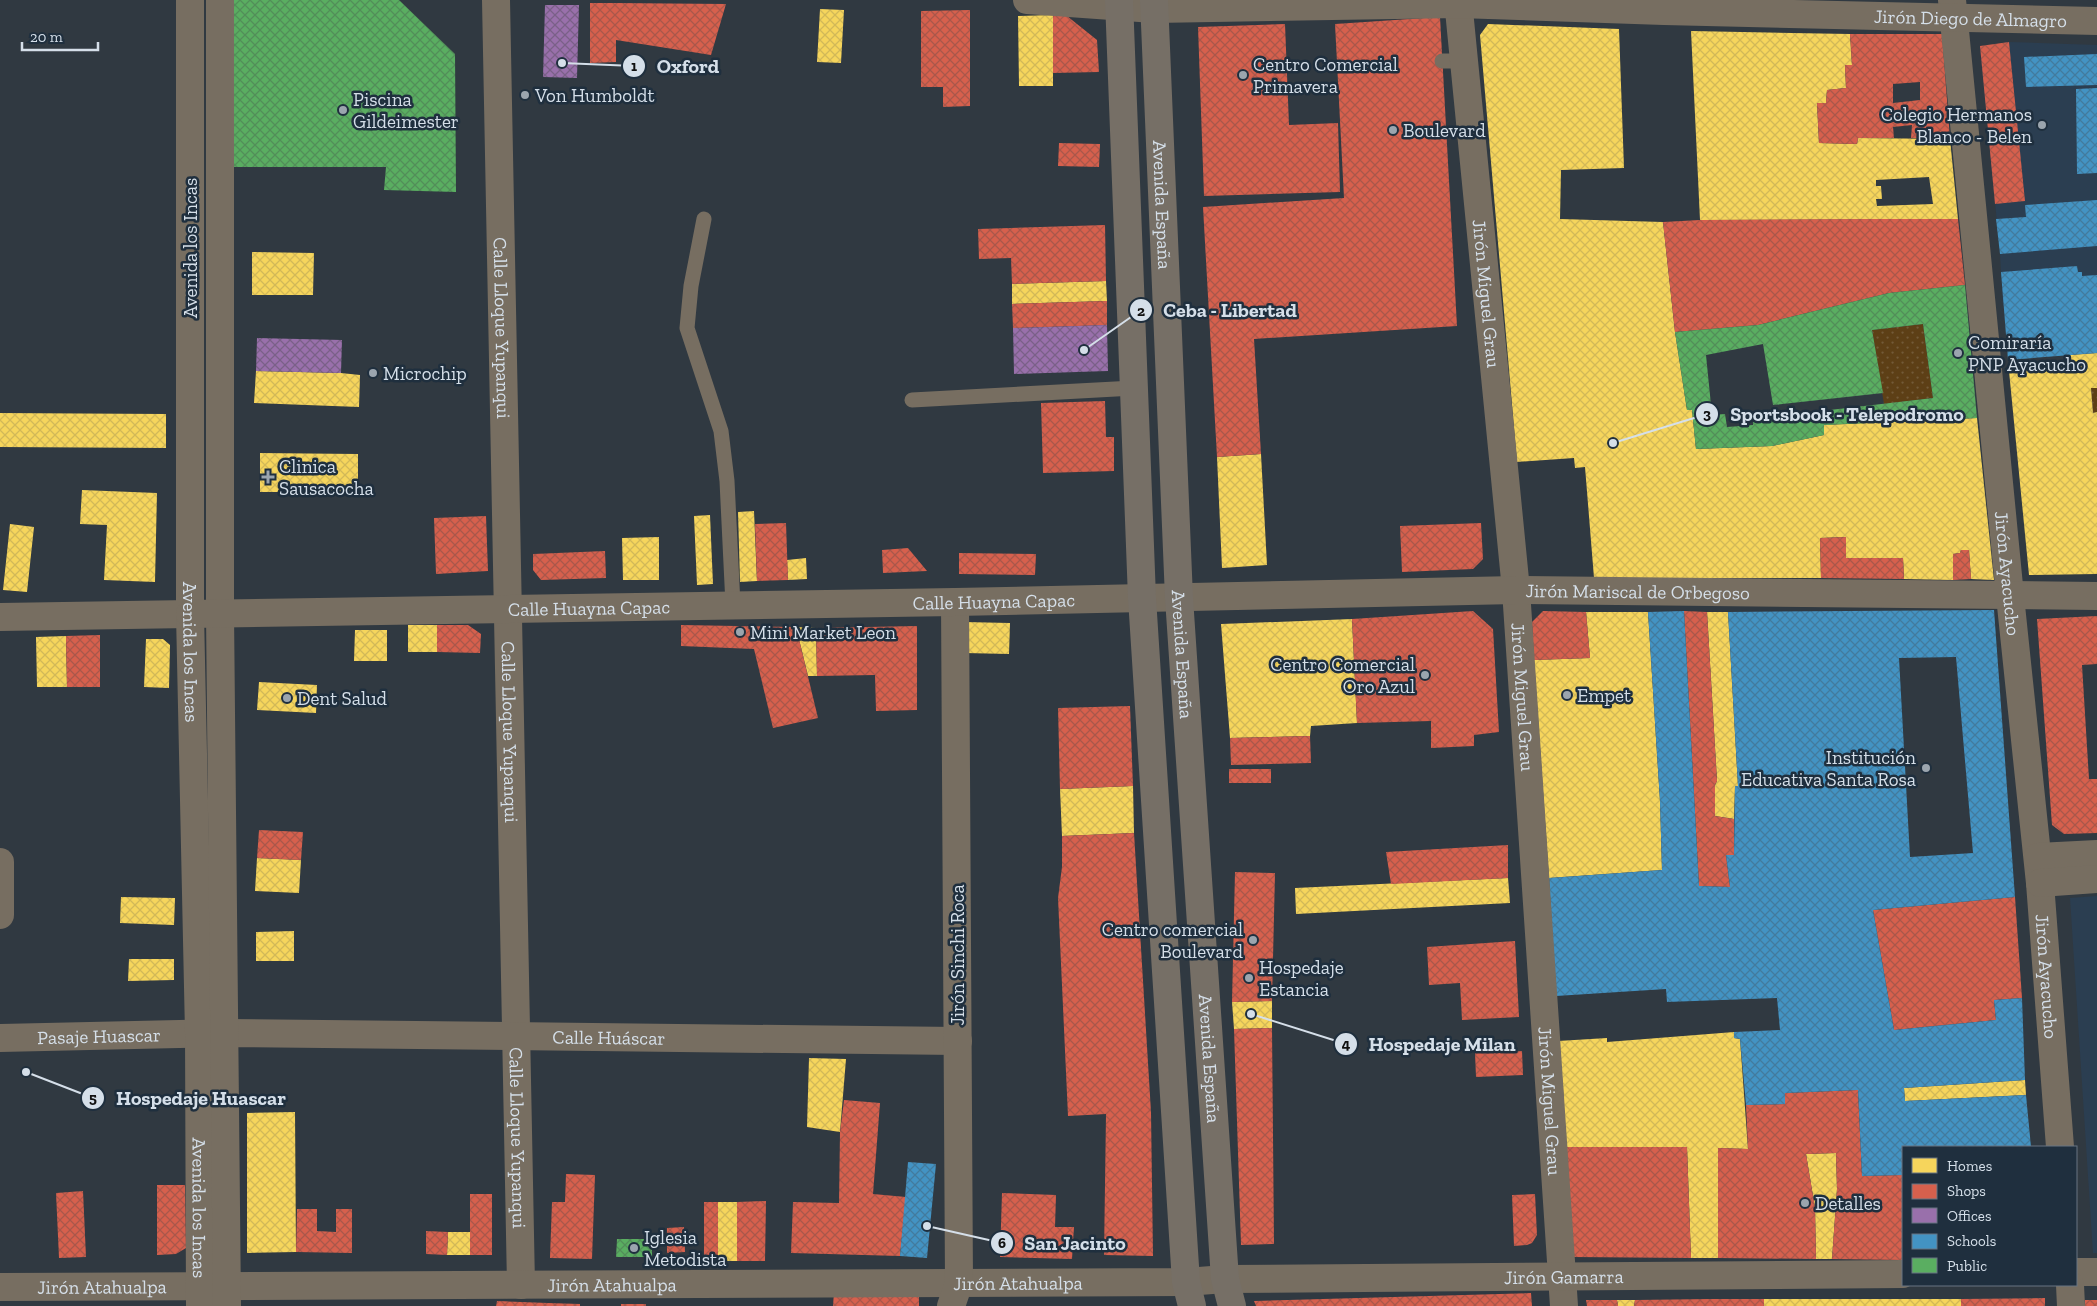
<svg xmlns="http://www.w3.org/2000/svg" width="2097" height="1306" viewBox="0 0 2097 1306" font-family="'Zilla Slab',serif">
  <style>
    .built { fill: #2b3e51 }
    .garden { fill: url(#garden-dots) }
    .homes { fill: url(#homes-cross-hatch); fill-rule: evenodd }
    .shops { fill: url(#shops-cross-hatch); fill-rule: evenodd }
    .offices { fill: url(#offices-cross-hatch) }
    .schools { fill: url(#schools-cross-hatch); fill-rule: evenodd }
    .public { fill: url(#public-cross-hatch); fill-rule: evenodd }
    .lines { fill: none; stroke-linecap: round; stroke-linejoin: round }
    .service { stroke: #776e61; stroke-width: 15 }
    .minor { stroke: #776e61; stroke-width: 28 }
    .tertiary { stroke: #776e61; stroke-width: 28 }
    .primary { stroke: #766f66; stroke-width: 28 }
    .poi-dot { fill: #9ba5ae; stroke: #1f2f3e; stroke-width: 2 }
    .labels { text-anchor: middle; dominant-baseline: central; stroke-width: 5; stroke-linejoin: round; paint-order: stroke }
    .street-label { font-size: 19px; fill: #d5dfe9; stroke: #1f2f3e }
    .poi-label { font-size: 19px; fill: #d5dfe9; stroke: #1f2f3e; text-anchor: start }
    .leader { fill: none; stroke: #d5dfe9; stroke-width: 2 }
    .callout-dot { fill: #d5dfe9; stroke: #1f2f3e; stroke-width: 2 }
    .mark-label { font-size: 15px; text-anchor: middle; font-weight: bold; fill: #111 }
    .callout-label { font-size: 20px; text-anchor: middle; font-weight: bold; fill: #d5dfe9; stroke: #1f2f3e; stroke-width: 5; stroke-linejoin: round; paint-order: stroke }
  </style>
  <defs>
    <pattern id="garden-dots" width="8" height="8" patternUnits="userSpaceOnUse" patternTransform="scale(1.25)"><rect width="8" height="8" fill="#5d3f16"/><path d="M2 2h.1M6 6h.1" fill="none" stroke="#735a38" stroke-width="1.8" stroke-linecap="round"/></pattern>
    <pattern id="homes-cross-hatch" width="8" height="8" patternUnits="userSpaceOnUse" patternTransform="scale(1.25)"><rect width="8" height="8" fill="#f6d55c"/><path d="M0 0l8 8M0 8l8-8" fill="none" stroke="#d2b858"/></pattern>
    <pattern id="shops-cross-hatch" width="8" height="8" patternUnits="userSpaceOnUse" patternTransform="scale(1.25)"><rect width="8" height="8" fill="#d6604d"/><path d="M0 0l8 8M0 8l8-8" fill="none" stroke="#a9574b"/></pattern>
    <pattern id="offices-cross-hatch" width="8" height="8" patternUnits="userSpaceOnUse" patternTransform="scale(1.25)"><rect width="8" height="8" fill="#9970ab"/><path d="M0 0l8 8M0 8l8-8" fill="none" stroke="#7a6088"/></pattern>
    <pattern id="schools-cross-hatch" width="8" height="8" patternUnits="userSpaceOnUse" patternTransform="scale(1.25)"><rect width="8" height="8" fill="#4393c3"/><path d="M0 0l8 8M0 8l8-8" fill="none" stroke="#427b9e"/></pattern>
    <pattern id="public-cross-hatch" width="8" height="8" patternUnits="userSpaceOnUse" patternTransform="scale(1.25)"><rect width="8" height="8" fill="#5aae61"/><path d="M0 0l8 8M0 8l8-8" fill="none" stroke="#528e59"/></pattern>
  </defs>
  <rect width="100%" height="100%" fill="#303941"/>
  <!-- built -->
  <path class="built" d="M2009,42L2097,45V299L2003,306L2000,254L1980,47Z
    M2097,896V1253H2093L2070,898Z"/>
  <!-- garden -->
  <path class="garden" d="M1923,324L1933,398L1884,404L1872,330Z
    M2091,388H2097V412L2093,413Z"/>
  <!-- homes -->
  <path class="homes" d="M820,9L844,10L841,63L817,62Z
    M1053,15V86H1019L1018,16Z
    M1488,24L1619,29L1624,168L1561,170L1560,219L1663,222L1675,332L1687,410H1692L1696,449L1772,446L1824,435V425L1977,418L1994,580L1971,579L1969,550H1961L1960,553L1953,554V580L1904,579L1903,558H1846V537L1820,538L1821,578H1594L1585,467L1575,468L1574,458L1517,462L1480,35Z
    M1691,31L1850,34L1852,65H1845L1846,88L1827,90L1826,103H1817L1819,143L1857,144L1858,138L1950,139L1958,219L1700,220ZM1929,177L1933,204L1877,206L1876,199H1882L1881,186H1876V180Z
    M252,252L314,253L313,295H252Z
    M1106,281L1107,301L1012,304V284Z
    M2097,353V388H2091L2093,413L2097,412V574L2029,575L2009,371L2071,365L2070,355Z
    M256,371L341,373L360,375L359,407L254,403Z
    M0,413L166,414V448L0,447Z
    M260,453L358,454V492H260Z
    M1261,454L1267,565L1222,568L1217,457Z
    M82,490L157,493L155,582L104,580L107,525L80,524Z
    M754,511L757,581L740,582L738,512Z
    M710,515L713,584L697,585L694,516Z
    M10,524L34,527L27,592L3,590Z
    M659,537V580H623L622,538Z
    M806,558L807,579L788,580L787,560Z
    M1586,612H1648L1660,801L1662,870L1549,878L1534,660L1590,658Z
    M1707,612H1728L1738,786H1735L1734,819L1715,816V785L1717,781Z
    M1352,619L1357,723L1311,726L1310,736L1230,738L1221,624Z
    M964,622L1010,623L1009,654L964,653Z
    M408,625H437V652H408Z
    M796,627L816,628L817,676H808Z
    M355,630H387V661H354Z
    M66,636L67,687H37L36,637Z
    M146,639H163L170,645L169,688L144,687Z
    M259,682L317,685L316,713L257,710Z
    M1133,786L1134,833L1062,836L1060,789Z
    M257,858L301,860L299,893L255,891Z
    M1508,878L1510,903L1296,914L1295,888Z
    M121,897L175,898L174,925L120,923Z
    M294,931V961H256V932Z
    M129,959H174V980L128,981Z
    M1272,1001V1028L1234,1029L1232,1002Z
    M1734,1032V1038L1740,1039L1748,1149L1718,1148V1258H1691L1687,1147H1566L1563,1087L1558,1041L1607,1038V1042Z
    M809,1058L846,1059L840,1132L807,1127Z
    M2025,1080L2026,1095L1905,1101L1904,1088Z
    M295,1112L296,1252L247,1253V1113Z
    M1836,1153L1837,1189L1832,1259H1816L1815,1208L1806,1154Z
    M718,1202H737V1261H718Z
    M448,1232H470V1255H447Z
    M1764,1299H1961V1306H1764Z
    M1617,1300H1635L1634,1306H1618Z"/>
  <!-- shops -->
  <path class="shops" d="M590,3H616L726,4L711,55L616,40V62L590,63Z
    M970,10V106L943,107V87H921V11Z
    M1053,15L1067,16L1097,40L1099,72L1053,73Z
    M1440,17L1457,326L1254,339L1261,454L1217,457L1203,207L1344,198L1335,24Z
    M1285,24L1289,125L1338,123L1340,192L1204,196L1198,27Z
    M1850,34H1942L1950,139L1911,138L1912,125L1893,127L1894,138H1858L1857,144L1819,143L1817,103H1826L1827,90L1846,88L1845,65H1852ZM1920,82V100L1893,103V84Z
    M2009,42L2025,201L1995,204L1980,46Z
    M1059,143L1100,144L1099,167L1058,166Z
    M1883,219H1958L1965,285L1889,293L1758,325L1675,332L1663,222L1700,220Z
    M1105,225L1106,281L1012,284L1011,258L979,259L978,229Z
    M1107,301V325L1013,328L1012,304Z
    M1105,401L1106,437H1114V471L1043,473L1041,403Z
    M486,516L488,571L436,574L434,518Z
    M786,523L788,580L757,581L755,524Z
    M1481,523L1483,559L1473,569L1402,572L1400,526Z
    M1846,537V558H1903L1904,579L1821,578L1820,538Z
    M908,548L927,571L883,573L882,550Z
    M1961,550H1969L1971,579L1953,580V554L1960,553Z
    M605,551L606,578L541,580L533,570V554Z
    M959,553L1036,554L1035,575L959,574Z
    M1473,611L1493,629L1499,732L1474,735V746L1431,748V721L1357,723L1352,619Z
    M1543,611L1586,612L1590,658L1534,660L1532,622Z
    M1684,611L1707,612L1717,781L1715,785V816L1734,819V855H1726L1730,887L1699,886Z
    M2097,616V664L2082,665L2089,779H2097V833L2064,834L2052,825L2037,619Z
    M437,625H468L481,634L480,653L437,652Z
    M681,625L796,627L818,718L773,728L754,649L681,646Z
    M917,626V710L876,711L875,675L817,676L816,628Z
    M100,635V687H67L66,636Z
    M1130,706L1133,786L1060,789L1058,708Z
    M1310,736L1311,763L1231,765L1230,738Z
    M1229,769H1271V783H1229Z
    M259,830L303,832L301,860L257,858Z
    M1134,833L1151,1112L1153,1256L1104,1255L1106,1114L1068,1116L1058,898L1062,867V836Z
    M1508,845V878L1391,884L1386,852Z
    M1235,872L1275,873L1272,1001L1232,1002Z
    M2015,897L2022,998L1994,1000L1996,1020L1894,1030L1873,910Z
    M1515,941L1519,1017L1462,1020L1460,983L1429,985L1427,947Z
    M1272,1028L1274,1244L1241,1245L1234,1029Z
    M1522,1051L1523,1075L1476,1077L1475,1053Z
    M1858,1090L1862,1176L1903,1175V1260L1832,1259L1837,1189L1836,1153L1806,1154L1815,1208L1816,1259L1718,1258V1148L1748,1149L1746,1105L1785,1104V1093Z
    M844,1100L880,1103L873,1194L906,1197L900,1256L791,1253L793,1202L839,1203L840,1132Z
    M1566,1147H1687L1691,1258L1572,1257Z
    M566,1174L595,1175L592,1259L550,1258L552,1202H565Z
    M157,1185H185L186,1248L176,1254L157,1255Z
    M83,1191L86,1257L59,1258L56,1193Z
    M1002,1193L1056,1195L1055,1227H1074L1072,1259L1000,1257Z
    M470,1194H492V1255H470Z
    M1535,1194L1537,1235L1532,1243L1527,1245L1514,1246L1512,1195Z
    M766,1201L765,1261H737V1202Z
    M704,1202H718V1261H704Z
    M297,1209H317V1231L336,1232V1209H352V1253L296,1252Z
    M684,1227L685,1252L667,1253V1228Z
    M426,1231L448,1232L447,1255L426,1254Z
    M834,1292L919,1297V1306H833Z
    M1531,1293L1532,1306H1256L1254,1301Z
    M2045,1298V1306H1961V1299Z
    M1709,1299H1764V1306H1634L1635,1300Z
    M1586,1300H1617L1618,1306H1587Z
    M2085,1300H2097V1306H2085Z
    M497,1301L548,1303L580,1304V1306H496Z
    M621,1304H646V1306H621Z"/>
  <!-- offices -->
  <path class="offices" d="M545,5H579L577,78L543,77Z
    M1107,325L1108,371L1014,374L1013,328Z
    M257,338L342,340L341,373L256,371Z"/>
  <!-- schools -->
  <path class="schools" d="M2097,54V85L2026,87L2024,57Z
    M2097,88V173L2077,174L2076,89Z
    M2097,200V246L2000,254L1996,219L2026,217L2025,205Z
    M2077,266L2078,272H2082V276L2097,275V353L2008,360L2001,272Z
    M1994,610L2015,897L1873,910L1894,1030L1996,1020L1994,1000L2022,998L2025,1080L1904,1088L1905,1101L2026,1095L2031,1147H1903V1175L1862,1176L1858,1090L1785,1093V1104L1746,1105L1740,1039L1734,1038V1032L1780,1030L1777,998L1667,1002L1666,989L1556,996L1549,878L1662,870L1660,801L1648,612L1684,611L1699,886L1730,887L1726,855H1734L1735,786H1738L1728,612ZM1956,657L1973,853L1910,857L1899,658Z
    M908,1162L936,1164L927,1258L900,1256Z"/>
  <!-- public -->
  <path class="public" d="M230,0H399L455,54L456,192L384,190L386,167H231Z
    M1965,285L1977,418L1824,425V435L1772,446L1696,449L1692,410H1687L1675,332L1758,325L1889,293ZM1923,324L1933,398L1753,419V425L1727,427L1725,414L1712,415L1706,355L1763,344L1773,405L1883,393L1872,330Z
    M617,1239H652V1257H616Z"/>
  <g class="lines">
    <!-- service -->
    <path class="service" d="M1442,61H1463
      M704,219L691,286L687,328L721,431L727,481L733,605
      M912,400L1134,388"/>
    <!-- minor -->
    <g class="minor">
      <path id="s1" d="M496,0L521,1285"/>
      <path id="s2" d="M1458,0L1516,590L1564,1306"/>
      <path id="s3" d="M1952,0L2010,596L2040,883L2060,1147"/>
      <path d="M0,617L190,614"/>
      <path d="M2038,857L2097,854"/>
      <path d="M0,862V915"/>
      <path d="M2040,883L2097,879"/>
      <path id="s4" d="M0,1038L224,1033L958,1041"/>
      <path d="M2076,1272H2097"/>
      <path d="M2070,1285L2071,1306"/>
      <path id="s5" d="M0,1287L1186,1282L1225,1279L1903,1274"/>
      <path d="M951,1306L959,1283L955,602"/>
    </g>
    <!-- tertiary -->
    <g class="tertiary">
      <path id="s6" d="M190,0V614L199,1033L200,1306"/>
      <path d="M220,0V613L227,1306"/>
      <path id="s7" d="M1027,0L1154,9L1459,4L1664,11L2097,21"/>
      <path id="s8" d="M190,614L955,602L1516,590L2097,596"/>
    </g>
    <!-- primary -->
    <g class="primary">
      <path d="M1119,0L1142,598L1186,1282L1192,1306"/>
      <path id="s9" d="M1154,0L1179,598L1225,1279L1232,1306"/>
    </g>
  </g>
  <!-- markers -->
  <g class="poi-dot">
    <circle cx="1243" cy="75" r="5"/>
    <circle cx="525" cy="95" r="5"/>
    <circle cx="343" cy="110" r="5"/>
    <circle cx="2042" cy="125" r="5"/>
    <circle cx="1393" cy="130" r="5"/>
    <circle cx="1958" cy="353" r="5"/>
    <circle cx="373" cy="373" r="5"/>
    <path d="M265.5 469.5h5v5h5v5h-5v5h-5v-5h-5v-5h5z"/>
    <circle cx="740" cy="632" r="5"/>
    <circle cx="1425" cy="675" r="5"/>
    <circle cx="1567" cy="695" r="5"/>
    <circle cx="287" cy="698" r="5"/>
    <circle cx="1926" cy="768" r="5"/>
    <circle cx="1253" cy="940" r="5"/>
    <circle cx="1249" cy="978" r="5"/>
    <circle cx="1805" cy="1203" r="5"/>
    <circle cx="634" cy="1248" r="5"/>
  </g>
  <g class="labels">
    <!-- street labels -->
    <g class="street-label">
      <text stroke="none"><textPath href="#s7" startOffset="944">Jirón Diego de Almagro</textPath></text>
      <text stroke="none"><textPath href="#s9" startOffset="205">Avenida España</textPath></text>
      <text transform="translate(190 248) rotate(-90)">Avenida los Incas</text>
      <text stroke="none"><textPath href="#s2" startOffset="295">Jirón Miguel Grau</textPath></text>
      <text stroke="none"><textPath href="#s1" startOffset="328">Calle Lloque Yupanqui</textPath></text>
      <text stroke="none"><textPath href="#s3" startOffset="576">Jirón Ayacucho</textPath></text>
      <text stroke="none"><textPath href="#s8" startOffset="1448">Jirón Mariscal de Orbegoso</textPath></text>
      <text stroke="none"><textPath href="#s8" startOffset="804">Calle Huayna Capac</textPath></text>
      <text stroke="none"><textPath href="#s8" startOffset="399">Calle Huayna Capac</textPath></text>
      <text stroke="none"><textPath href="#s6" startOffset="652">Avenida los Incas</textPath></text>
      <text stroke="none"><textPath href="#s9" startOffset="655">Avenida España</textPath></text>
      <text stroke="none"><textPath href="#s2" startOffset="700">Jirón Miguel Grau</textPath></text>
      <text stroke="none"><textPath href="#s1" startOffset="732">Calle Lloque Yupanqui</textPath></text>
      <text transform="translate(957 955) rotate(-90)">Jirón Sinchi Roca</text>
      <text stroke="none"><textPath href="#s3" startOffset="981">Jirón Ayacucho</textPath></text>
      <text stroke="none"><textPath href="#s4" startOffset="99">Pasaje Huascar</textPath></text>
      <text stroke="none"><textPath href="#s4" startOffset="609">Calle Huáscar</textPath></text>
      <text stroke="none"><textPath href="#s9" startOffset="1060">Avenida España</textPath></text>
      <text stroke="none"><textPath href="#s2" startOffset="1105">Jirón Miguel Grau</textPath></text>
      <text stroke="none"><textPath href="#s1" startOffset="1138">Calle Lloque Yupanqui</textPath></text>
      <text stroke="none"><textPath href="#s6" startOffset="1208">Avenida los Incas</textPath></text>
      <text stroke="none"><textPath href="#s5" startOffset="1564">Jirón Gamarra</textPath></text>
      <text stroke="none"><textPath href="#s5" startOffset="1018">Jirón Atahualpa</textPath></text>
      <text stroke="none"><textPath href="#s5" startOffset="612">Jirón Atahualpa</textPath></text>
      <text stroke="none"><textPath href="#s5" startOffset="102">Jirón Atahualpa</textPath></text>
    </g>
    <!-- poi labels -->
    <g class="poi-label">
      <text x="1253" y="64">Centro Comercial<tspan x="1253" dy="22">Primavera</tspan></text>
      <text x="535" y="95">Von Humboldt</text>
      <text x="353" y="99">Piscina<tspan x="353" dy="22">Gildeimester</tspan></text>
      <text x="2032" y="114" text-anchor="end">Colegio Hermanos<tspan x="2032" dy="22">Blanco - Belen</tspan></text>
      <text x="1403" y="130">Boulevard</text>
      <text x="1968" y="342">Comiraría<tspan x="1968" dy="22">PNP Ayacucho</tspan></text>
      <text x="383" y="373">Microchip</text>
      <text x="279" y="466">Clinica<tspan x="279" dy="22">Sausacocha</tspan></text>
      <text x="750" y="632">Mini Market Leon</text>
      <text x="1415" y="664" text-anchor="end">Centro Comercial<tspan x="1415" dy="22">Oro Azul</tspan></text>
      <text x="1577" y="695">Empet</text>
      <text x="297" y="698">Dent Salud</text>
      <text x="1916" y="757" text-anchor="end">Institución<tspan x="1916" dy="22">Educativa Santa Rosa</tspan></text>
      <text x="1243" y="929" text-anchor="end">Centro comercial<tspan x="1243" dy="22">Boulevard</tspan></text>
      <text x="1259" y="967">Hospedaje<tspan x="1259" dy="22">Estancia</tspan></text>
      <text x="1815" y="1203">Detalles</text>
      <text x="644" y="1237">Iglesia<tspan x="644" dy="22">Metodista</tspan></text>
    </g>
  </g>
  <!-- callouts -->
  <path class="leader" d="M562 63L634 66M1084 350L1141 310M1613 443L1707 414M1251 1014L1346 1044M26 1072L93 1098M927 1226L1002 1243"/>
  <g class="callout-dot">
    <circle cx="562" cy="63" r="5"/>
    <circle cx="1084" cy="350" r="5"/>
    <circle cx="1613" cy="443" r="5"/>
    <circle cx="1251" cy="1014" r="5"/>
    <circle cx="26" cy="1072" r="5"/>
    <circle cx="927" cy="1226" r="5"/>
    <circle cx="634" cy="66" r="12"/>
    <circle cx="1141" cy="310" r="12"/>
    <circle cx="1707" cy="414" r="12"/>
    <circle cx="1346" cy="1044" r="12"/>
    <circle cx="93" cy="1098" r="12"/>
    <circle cx="1002" cy="1243" r="12"/>
  </g>
  <g class="mark-label">
    <text x="634" y="71">1</text>
    <text x="1141" y="316">2</text>
    <text x="1707" y="419">3</text>
    <text x="1346" y="1049">4</text>
    <text x="93" y="1103">5</text>
    <text x="1002" y="1248">6</text>
  </g>
  <g class="callout-label">
    <text x="688" y="73">Oxford</text>
    <text x="1230" y="317">Ceba - Libertad</text>
    <text x="1847" y="421">Sportsbook - Telepodromo</text>
    <text x="1442" y="1051">Hospedaje Milan</text>
    <text x="201" y="1105">Hospedaje Huascar</text>
    <text x="1075" y="1250">San Jacinto</text>
  </g>
  <!-- legend -->
  <rect x="1902" y="1146" width="175" height="140" fill="#1f2f3e" stroke="#687582"/>
  <rect x="1912" y="1158" width="25" height="15" fill="#f6d55c" stroke="#687582"/>
  <text x="1947" y="1171" font-size="15" fill="#d5dfe9">Homes</text>
  <rect x="1912" y="1184" width="25" height="15" fill="#d6604d" stroke="#687582"/>
  <text x="1947" y="1196" font-size="15" fill="#d5dfe9">Shops</text>
  <rect x="1912" y="1208" width="25" height="15" fill="#9970ab" stroke="#687582"/>
  <text x="1947" y="1221" font-size="15" fill="#d5dfe9">Offices</text>
  <rect x="1912" y="1234" width="25" height="15" fill="#4393c3" stroke="#687582"/>
  <text x="1947" y="1246" font-size="15" fill="#d5dfe9">Schools</text>
  <rect x="1912" y="1258" width="25" height="15" fill="#5aae61" stroke="#687582"/>
  <text x="1947" y="1271" font-size="15" fill="#d5dfe9">Public</text>
  <!-- scale -->
  <path d="M22 42v8h76v-8" fill="none" stroke="#d5dfe9" stroke-width="2.5"/>
  <text x="30" y="42" font-size="15" fill="#d5dfe9" stroke="#1f2f3e" stroke-width="4" paint-order="stroke">20 m</text>
</svg>
